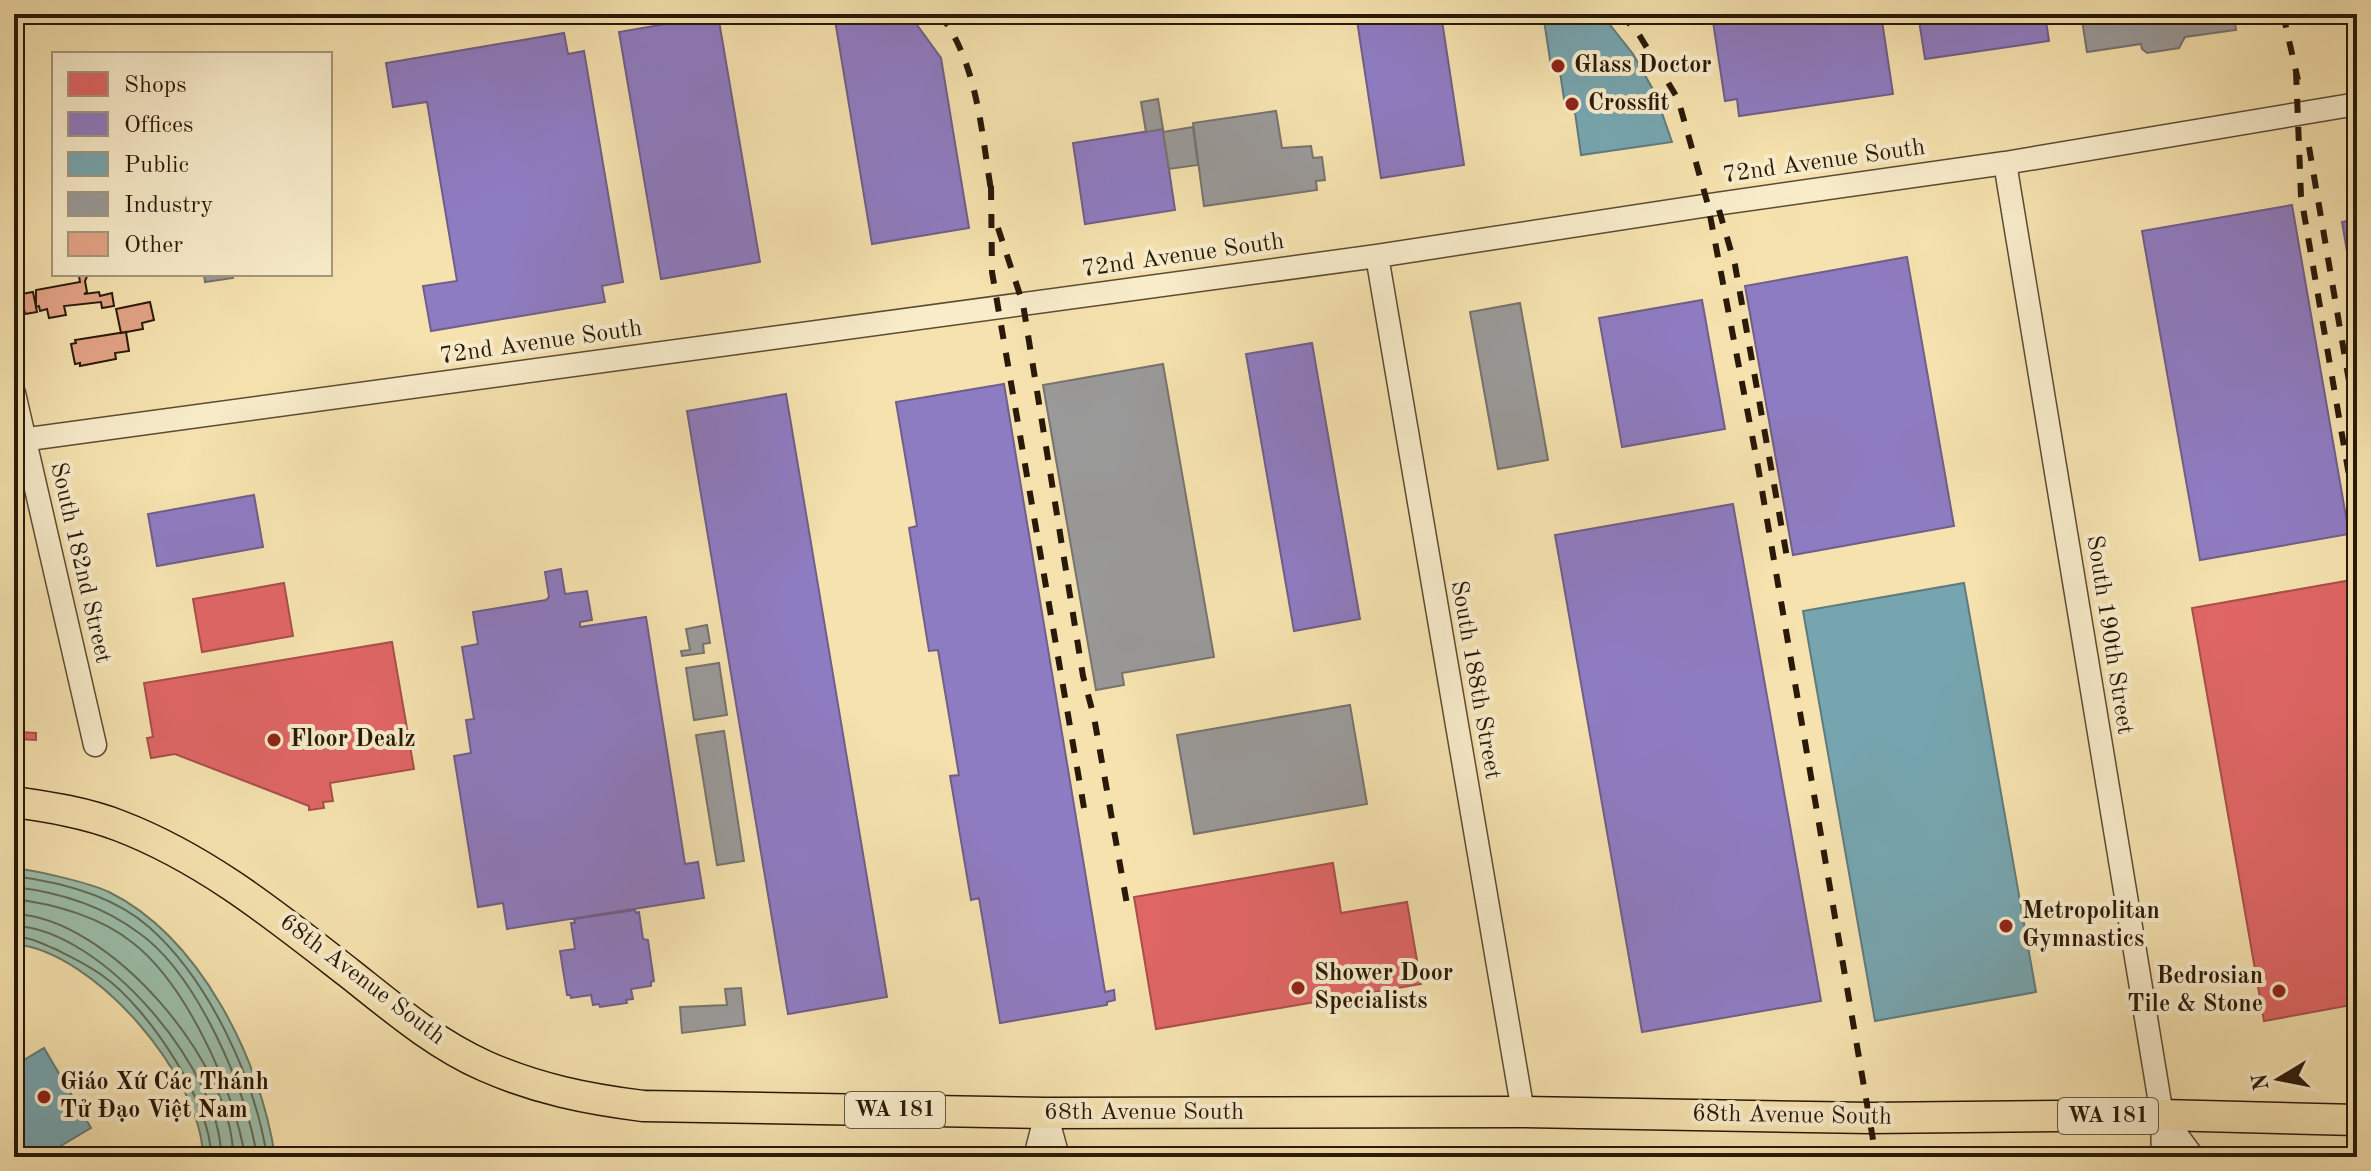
<svg xmlns="http://www.w3.org/2000/svg" width="2371" height="1171" viewBox="0 0 2371 1171" font-family="'Old Standard TT',serif">
  <style>
    .water { fill: #9cbeaa; stroke: #6e7c69; stroke-width: 2 }
    .shops { fill: #e06666; stroke: #a94f4a; stroke-width: 2 }
    .offices { fill: #8e7cc3; stroke: #705e8b; stroke-width: 2 }
    .public { fill: #76a5af; stroke: #5f7b7d; stroke-width: 2 }
    .industry { fill: #999; stroke: #77736e; stroke-width: 2 }
    .lines { fill: none; stroke-linecap: round; stroke-linejoin: round }
    .shore { stroke: #626c59; stroke-width: 2 }
    .building { fill: #e4a488; stroke: #291908; stroke-width: 2 }
    .minor-casing { stroke: #5c4b32; stroke-width: 25 }
    .major-casing { stroke: #291908; stroke-width: 33 }
    .minor { stroke: #f8eccb; stroke-width: 22 }
    .major { stroke: #f5e2af; stroke-width: 30 }
    .rail { stroke: #291908; stroke-width: 6; stroke-dasharray: 14 14; stroke-linecap: butt }
    .poi-dot { fill: #8f2418; stroke: #f8eccb; stroke-width: 3 }
    .labels { text-anchor: middle; dominant-baseline: central; stroke-width: 8; stroke-linejoin: round; paint-order: stroke }
    .shield { fill: #f8eccb; stroke: #675842; stroke-width: 2 }
    .shield-label { font-size: 22px; font-weight: bold; fill: #291908 }
    .poi-label { font-size: 24px; font-weight: bold; fill: #291908; stroke: #f8eccb; text-anchor: start }
    .street-label { font-size: 24px; fill: #291908; stroke: #f8eccb }
  </style>
  <rect width="100%" height="100%" fill="#f5e2af"/>
  <filter id="stains"><feTurbulence type="fractalNoise" baseFrequency=".0025" numOctaves="4"/><feColorMatrix values="0 0 0 0 .2 0 0 0 0 .09 0 0 0 0 .02 0 0 0 .5 -.17"/></filter>
  <radialGradient id="worn" r=".72"><stop offset=".6" stop-color="#630" stop-opacity="0"/><stop offset="1" stop-color="#630" stop-opacity=".3"/></radialGradient>
  <!-- water -->
  <path class="water" d="M14,868C38,871 87,882 109,892C200,937 261,1060 275,1157H203C202,1078 95,951 14,944Z"/>
  <!-- shops -->
  <path class="shops" d="M2357,579V1004L2264,1021L2192,608Z
    M284,583L293,636L202,652L193,599Z
    M392,642L414,769L330,783L333,801L323,802L324,808L309,810V806L175,754L151,758L147,738L153,737L144,683Z
    M18,732L36,733V740L18,739Z
    M1333,863L1341,913L1407,902L1421,984L1156,1029L1134,897Z"/>
  <!-- offices -->
  <path class="offices" d="M834,14H909L941,58L969,228L872,244Z
    M1356,14H1441L1464,165L1381,178Z
    M1881,14L1893,94L1739,116L1737,99L1725,101L1712,15Z
    M1918,14H2045L2049,41L1925,59Z
    M718,15L760,262L661,279L619,32Z
    M564,33L568,54L584,51L623,282L602,286L605,302L431,331L423,286L457,281L427,102L393,107L386,63Z
    M1163,129L1175,210L1085,224L1073,143Z
    M2292,205L2349,534L2200,560L2142,231Z
    M2357,219V310L2342,222Z
    M1907,257L1954,526L1793,555L1745,286Z
    M1702,300L1725,429L1622,447L1599,318Z
    M1312,343L1360,619L1294,631L1246,354Z
    M1004,384L1105,992L1114,990L1115,1000L1107,1002V1005L1000,1023L979,898L971,900L950,776L959,775L938,650L929,651L909,528L917,526L896,402Z
    M786,394L887,997L788,1014L687,411Z
    M254,495L263,547L157,566L148,514Z
    M1733,504L1821,1001L1642,1032L1555,535Z
    M561,569L565,594L587,591L592,620L580,622V627L646,617L685,864L698,862L704,898L507,929L503,903L478,907L454,756L471,753L466,720L474,719L462,647L478,644L473,612L546,600L549,597L545,572Z
    M635,910L636,913L639,912L643,939L648,940L654,981L651,982V986L631,989L633,999L626,1000L627,1003L600,1007L599,1004L593,1005L591,995L571,998L570,995H567L560,951L575,949L571,923H575L574,919Z"/>
  <!-- public -->
  <path class="public" d="M1543,14H1600L1603,16L1633,54L1655,93L1672,142L1581,155L1574,105L1565,106L1559,65L1551,66Z
    M1964,583L2036,992L1875,1021L1803,611Z
    M44,1048L91,1128L42,1157H14V1066Z"/>
  <!-- industry -->
  <path class="industry" d="M2081,14H2234L2236,30L2185,37L2179,48L2147,53L2142,49L2141,44L2087,52Z
    M1158,99L1163,129L1146,132L1141,102Z
    M1276,111L1282,148L1311,146L1313,158L1322,157L1325,180L1316,181L1317,190L1204,206L1193,123Z
    M1193,127L1198,165L1169,169L1163,132Z
    M204,274H232L233,278L205,282Z
    M1520,303L1548,460L1498,469L1470,312Z
    M1163,364L1214,657L1122,673L1124,685L1096,690L1043,385Z
    M707,625L710,643L703,644L704,653L682,656L681,651L690,650L686,629Z
    M719,663L727,715L694,720L686,668Z
    M1350,705L1367,804L1194,834L1177,735Z
    M724,731L744,861L717,865L696,735Z
    M741,988L745,1025L682,1033L680,1007L727,1005L725,989Z"/>
  <g class="lines">
    <!-- shore -->
    <path class="shore" d="M14,876C60,882 114,896 149,927C209,980 255,1079 267,1157
      M14,887C58,892 103,906 139,933C196,973 247,1089 257,1157
      M14,899C55,904 101,917 133,943C186,984 235,1091 245,1157
      M14,914C110,917 234,1065 233,1157
      M14,926C102,928 222,1072 221,1157
      M14,936C29,937 41,943 55,949C71,957 88,965 103,976C147,1007 212,1103 211,1157"/>
  </g>
  <!-- building -->
  <path class="building" d="M88,274L85,281L87,292L84,294L99,292L100,296L112,293L114,306L102,308L101,302L64,306L66,315L49,318L47,309L40,311L39,306L36,307V290L80,282L79,276Z
    M33,292L37,312L25,314L21,294Z
    M150,302L154,320L142,323L143,329L121,333L116,309Z
    M126,332L129,351L115,353L116,359L80,366V363L75,364L71,344L76,343L75,340Z"/>
  <g class="lines">
    <!-- minor casing -->
    <g class="minor-casing">
      <path id="minor" d="M2005,163L2162,1115L2163,1157
        M1377,256L1523,1112
        M14,393L95,745
        M14,441L1377,256L1716,204L2005,163L2357,104
        M1046,1113L1058,1157
        M2162,1115L2193,1157
        M1035,1157L1045,1118"/>
    </g>
    <!-- major casing -->
    <g class="major-casing">
      <path id="major" d="M14,802C50,807 87,813 120,826C206,859 277,917 349,973C392,1007 435,1044 485,1066C537,1089 587,1099 643,1106L1046,1113L1523,1112L1870,1118L2162,1115L2357,1120"/>
    </g>
    <!-- minor -->
    <use href="#minor" class="minor"/>
    <!-- major -->
    <use href="#major" class="major"/>
    <!-- rail -->
    <path class="rail" d="M940,14C979,66 981,133 992,196
      M1621,14L1638,33L1678,99L1708,205L1757,461L1876,1157
      M2283,14L2298,80
      M2296,71L2301,196L2357,522
      M2309,147L2357,428
      M991,186L992,272L1084,808
      M1719,210L1735,265L1788,563
      M998,228L1023,304L1083,676L1094,717L1128,910"/>
  </g>
  <!-- markers -->
  <g class="poi-dot">
    <circle cx="1558" cy="66" r="8"/>
    <circle cx="1572" cy="104" r="8"/>
    <circle cx="274" cy="740" r="8"/>
    <circle cx="2006" cy="926" r="8"/>
    <circle cx="1298" cy="988" r="8"/>
    <circle cx="2279" cy="991" r="8"/>
    <circle cx="44" cy="1097" r="8"/>
  </g>
  <g class="labels">
    <!-- shield labels -->
    <g class="shield">
      <rect x="845" y="1092" width="100" height="36" rx="6"/>
      <rect x="2058" y="1098" width="100" height="36" rx="6"/>
    </g>
    <g class="shield-label">
      <text x="895" y="1110">WA 181</text>
      <text x="2108" y="1116">WA 181</text>
    </g>
    <!-- poi labels -->
    <g class="poi-label">
      <text x="1574" y="66">Glass Doctor</text>
      <text x="1588" y="104">Crossfit</text>
      <text x="290" y="740">Floor Dealz</text>
      <text x="2022" y="912">Metropolitan<tspan x="2022" dy="28">Gymnastics</tspan></text>
      <text x="1314" y="974">Shower Door<tspan x="1314" dy="28">Specialists</tspan></text>
      <text x="2263" y="977" text-anchor="end">Bedrosian<tspan x="2263" dy="28">Tile &amp; Stone</tspan></text>
      <text x="60" y="1083">Giáo Xứ Các Thánh<tspan x="60" dy="28">Tử Đạo Việt Nam</tspan></text>
    </g>
    <!-- street labels -->
    <g class="street-label">
      <text transform="translate(1824 162) rotate(-8)">72nd Avenue South</text>
      <text transform="translate(1183 256) rotate(-8)">72nd Avenue South</text>
      <text transform="translate(541 343) rotate(-8)">72nd Avenue South</text>
      <text transform="translate(80 563) rotate(77)">South 182nd Street</text>
      <text transform="translate(2109 635) rotate(81)">South 190th Street</text>
      <text transform="translate(1475 680) rotate(80)">South 188th Street</text>
      <text transform="translate(362 980) rotate(37)">68th Avenue South</text>
      <text x="1144" y="1113">68th Avenue South</text>
      <text transform="translate(1792 1116) rotate(1)">68th Avenue South</text>
    </g>
  </g>
  <!-- margin -->
  <rect width="2371" height="1171" fill="none" stroke="#f5e2af" stroke-width="48"/>
  <rect x="16" y="16" width="2339" height="1139" fill="none" stroke="#291908" stroke-width="4"/>
  <rect x="24" y="24" width="2323" height="1123" fill="none" stroke="#291908" stroke-width="2"/>
  <!-- legend -->
  <rect x="52" y="52" width="280" height="224" fill="#f8eccb" stroke="#a5987d" stroke-width="2"/>
  <rect x="68" y="72" width="40" height="24" fill="#e06666" stroke="#a5987d" stroke-width="2"/>
  <text x="124" y="92" font-size="24" fill="#291908">Shops</text>
  <rect x="68" y="112" width="40" height="24" fill="#8e7cc3" stroke="#a5987d" stroke-width="2"/>
  <text x="124" y="132" font-size="24" fill="#291908">Offices</text>
  <rect x="68" y="152" width="40" height="24" fill="#76a5af" stroke="#a5987d" stroke-width="2"/>
  <text x="124" y="172" font-size="24" fill="#291908">Public</text>
  <rect x="68" y="192" width="40" height="24" fill="#999999" stroke="#a5987d" stroke-width="2"/>
  <text x="124" y="212" font-size="24" fill="#291908">Industry</text>
  <rect x="68" y="232" width="40" height="24" fill="#e4a488" stroke="#a5987d" stroke-width="2"/>
  <text x="124" y="252" font-size="24" fill="#291908">Other</text>
  <!-- north arrow -->
  <g transform="translate(2279 1079) rotate(260)" stroke="#f8eccb" stroke-width="6" paint-order="stroke">
  <path d="M0-6L14 30L0 20L-14 30Z" fill="#291908"/>
  <text y="-12" font-size="22" font-weight="bold" text-anchor="middle" fill="#291908">N</text>
  </g>
  <rect width="100%" height="100%" filter="url(#stains)"/>
  <rect width="100%" height="100%" fill="url(#worn)"/>
</svg>
